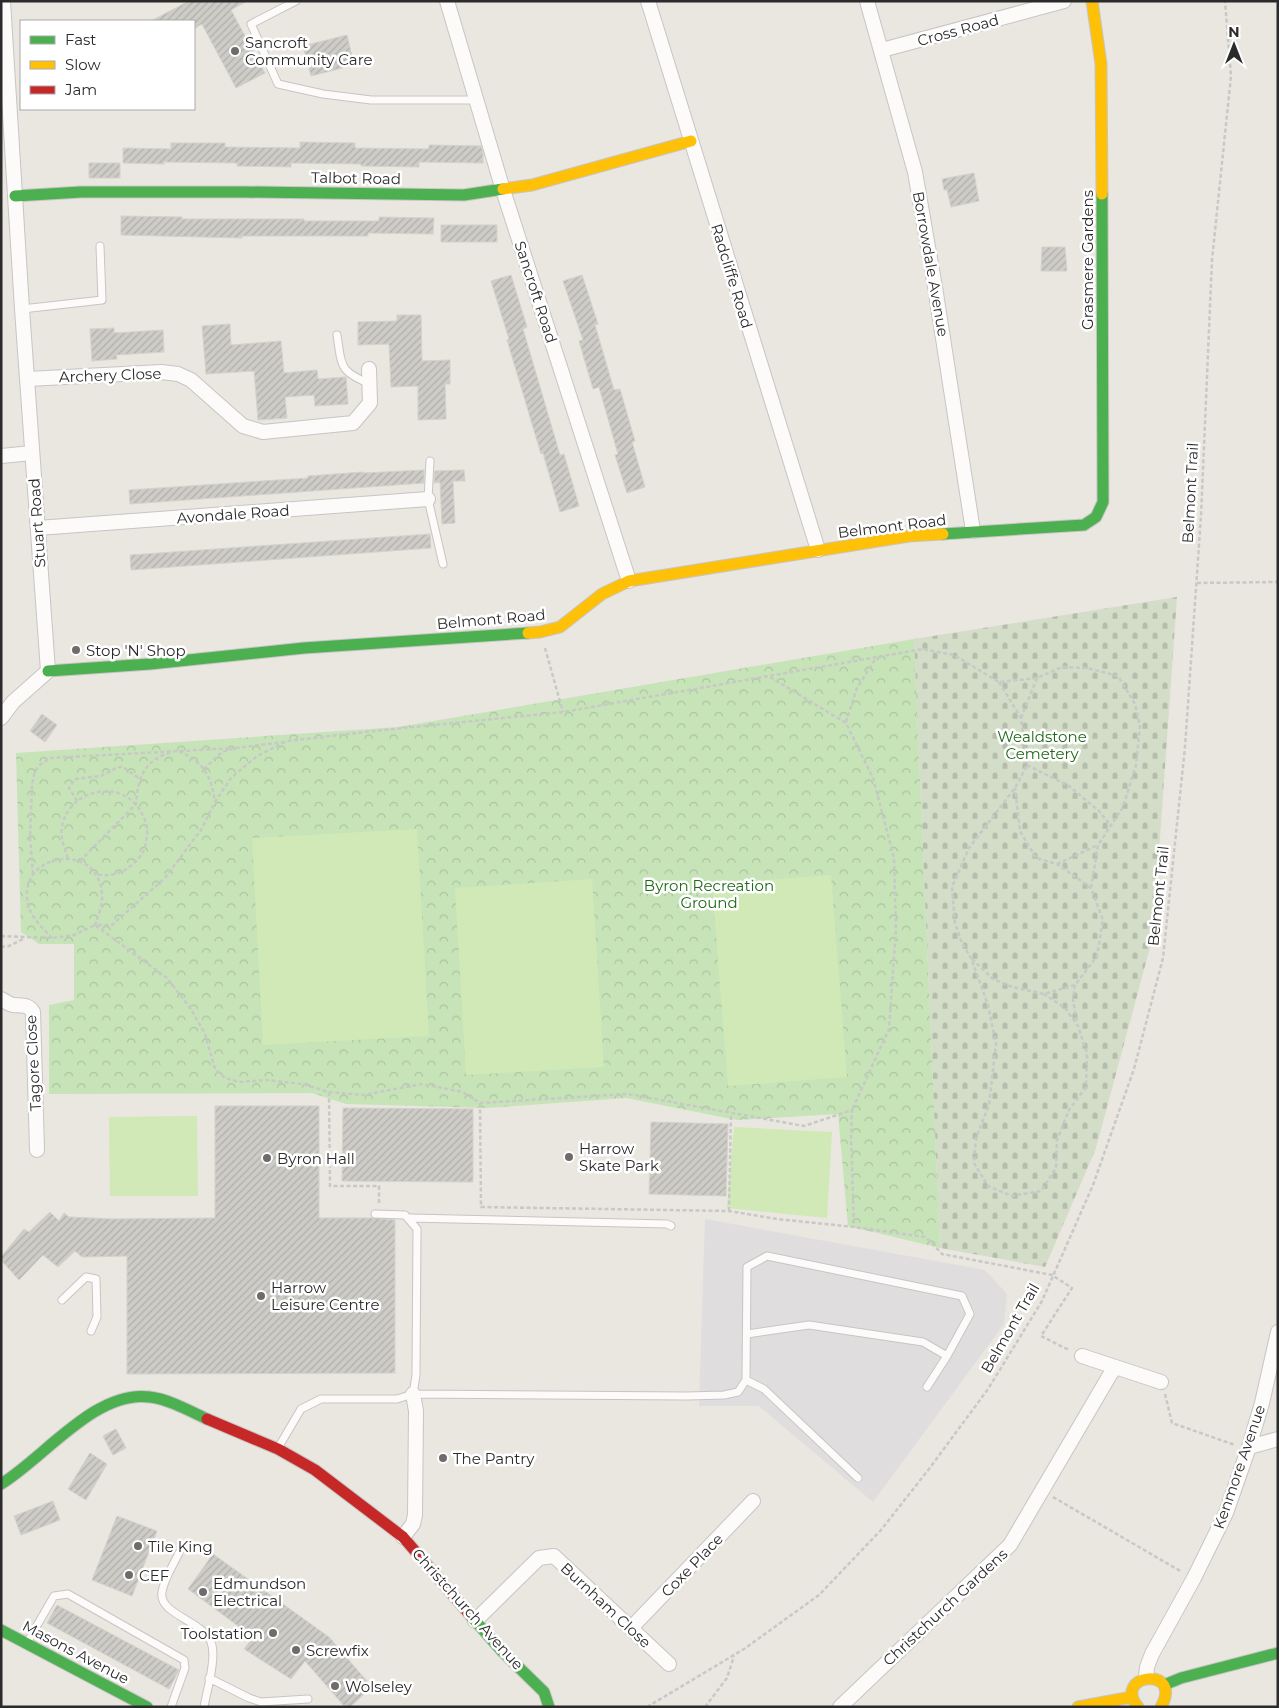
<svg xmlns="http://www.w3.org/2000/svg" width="1279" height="1708" viewBox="0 0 1279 1708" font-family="Montserrat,sans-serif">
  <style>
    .industrial { fill: #e0dddf }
    .forest { fill: url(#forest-crowns) }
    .cemetery { fill: url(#cemetery-stones) }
    .pitch { fill: #d1e9b6 }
    .building { fill: url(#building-hatch); stroke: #d4d2cc }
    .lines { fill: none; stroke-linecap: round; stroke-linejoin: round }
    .lane-casing { stroke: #c7c5c5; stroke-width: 9 }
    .street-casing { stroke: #c7c5c5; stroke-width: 16 }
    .fast-casing { stroke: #c7c5c5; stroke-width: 13 }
    .slow-casing { stroke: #c7c5c5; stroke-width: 13 }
    .jam-casing { stroke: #c7c5c5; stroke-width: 13 }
    .path { stroke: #c8c8c7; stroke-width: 2.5; stroke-dasharray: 4 2.5; stroke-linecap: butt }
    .lane { stroke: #fcfbfa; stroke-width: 7 }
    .street { stroke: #fcfbfa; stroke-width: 14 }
    .fast { stroke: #4caf50; stroke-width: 11 }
    .slow { stroke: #ffc107; stroke-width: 11 }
    .jam { stroke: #c62828; stroke-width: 11 }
    .poi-dot { fill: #6e6c6a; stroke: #fff; stroke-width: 2 }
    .labels { text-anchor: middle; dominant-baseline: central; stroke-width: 5; stroke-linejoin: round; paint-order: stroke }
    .street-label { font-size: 15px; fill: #2b2b2b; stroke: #fff }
    .poi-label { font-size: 15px; fill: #2b2b2b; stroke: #fff; text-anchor: start }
    .park-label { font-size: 15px; fill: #22681a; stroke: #fff }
  </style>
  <defs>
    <pattern id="forest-crowns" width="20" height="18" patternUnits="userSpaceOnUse" patternTransform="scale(1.25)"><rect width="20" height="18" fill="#c7e4b9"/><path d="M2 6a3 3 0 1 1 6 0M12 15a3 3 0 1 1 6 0" fill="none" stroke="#abc49f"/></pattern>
    <pattern id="cemetery-stones" width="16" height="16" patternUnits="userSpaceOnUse" patternTransform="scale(1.25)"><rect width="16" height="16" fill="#d3ddc8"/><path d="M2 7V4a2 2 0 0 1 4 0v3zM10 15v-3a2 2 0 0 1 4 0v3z" fill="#b5beac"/></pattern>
    <pattern id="building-hatch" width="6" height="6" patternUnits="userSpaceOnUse" patternTransform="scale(1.25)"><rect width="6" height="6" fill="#ceccc7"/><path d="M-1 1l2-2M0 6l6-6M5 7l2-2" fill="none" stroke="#b1afab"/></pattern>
  </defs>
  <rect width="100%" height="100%" fill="#eae6e0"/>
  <!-- industrial -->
  <path class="industrial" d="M705,1219L985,1270L1007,1294L1004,1324L873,1502L759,1406H699Z"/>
  <!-- forest -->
  <path class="forest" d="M914,639L940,1248L848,1226L838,1114L737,1120L626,1098L486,1108L346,1104L312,1093L49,1094V1005L74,1000V944H39L21,932L16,753L398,727Z"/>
  <!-- cemetery -->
  <path class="cemetery" d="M1177,597L1153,936L1096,1148L1045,1267L940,1248L914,639Z"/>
  <!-- pitch -->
  <path class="pitch" d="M417,829L429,1036L263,1045L252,838Z
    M831,875L847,1077L728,1086L712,884Z
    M592,879L604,1067L466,1075L455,888Z
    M197,1116L198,1196H110L109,1117Z
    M734,1127L832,1132L827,1218L727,1208Z"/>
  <!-- building -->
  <path class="building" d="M189,1H247L231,10L265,73L236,88L202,24L194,29V21H151Z
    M347,35L354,65L311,76L303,46Z
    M300,142L355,143V148L429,149V145L481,146L483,153V163L419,162V167L361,166V164L291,163V167L237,166V163L164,162V164L123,163V148L171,149V143H225V147L300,148Z
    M89,163H120V178H89Z
    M974,173L979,201L951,207L947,190H944L942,179Z
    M121,216L182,217V219H304V221H379V217L434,218L433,234L368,233V236H242V238L121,235Z
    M441,225H497V242H441Z
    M1042,247H1065L1067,271H1041Z
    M511,275L527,327L523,329L560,455L564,454L579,506L560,512L543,453L541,454L507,340L509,339L491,281Z
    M582,275L598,324L595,325L614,390L620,389L635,441L632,442L645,487L627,493L615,455L618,454L599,387L593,389L579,341L583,340L563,281Z
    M397,315H421L422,361L450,360V384H445L446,419L418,420V386L391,387L389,344L358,345V322L397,321Z
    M230,324L231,345L281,341L284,373L317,370L318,379L346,377L348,404L315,406L314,395L285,397L287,418L258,420L254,371L206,374L202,326Z
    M114,328V333L163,330L164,352L116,355L117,359L92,361L90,329Z
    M424,470V483L130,504L129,490L308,478V476L363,472L364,473Z
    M464,470L465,481H453L455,523L442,524L440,482L434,483L435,471Z
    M430,534L431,548L131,570L130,555Z
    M42,714L57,725L45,742L30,731Z
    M215,1106H319V1218H372L395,1220V1373L127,1374V1256L82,1257L75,1251L58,1267L43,1255L19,1280L1,1260V1257L24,1229L29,1232L50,1212L59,1221L64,1213L69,1217L113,1219L215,1218Z
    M343,1108L473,1109V1182L342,1181Z
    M651,1122L728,1124L726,1196L649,1194Z
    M116,1429L126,1448L113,1455L103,1436Z
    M90,1453L107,1464L86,1500L68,1489Z
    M53,1501L60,1520L21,1535L14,1516Z
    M117,1516L157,1531L132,1596L92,1580Z
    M213,1554L329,1637L372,1687L350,1707H345L305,1661L291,1679L244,1649L253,1637L188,1589Z
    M57,1605L179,1670L169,1689L47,1623Z"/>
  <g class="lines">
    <!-- lane casing -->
    <g class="lane-casing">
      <path id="lane" d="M296,1L251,24L278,84L323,94L371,100H476
        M22,309L102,300L100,246
        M337,335C342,367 339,371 370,384
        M430,461L428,499L443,564
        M375,1214L405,1215L417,1229L416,1375L413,1394
        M410,1218L667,1224L671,1226
        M62,1300L86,1277L96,1279L97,1317L91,1331
        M747,1334L809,1325L923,1342L947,1356
        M746,1380L764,1389L858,1478
        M278,1448L301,1409L321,1399H397L413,1394L687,1396L724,1395L738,1392L746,1380L747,1267L767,1256L962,1296L970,1314L947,1356L927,1387
        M179,1553C173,1565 164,1579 162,1592C158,1614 203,1621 211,1642C217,1657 207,1690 204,1707
        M27,1643L54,1596L68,1594L184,1660L185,1668L171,1707
        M209,1678L249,1698L261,1702L308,1699"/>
    </g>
    <!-- street casing -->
    <g class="street-casing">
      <path id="street" d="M447,1L503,190L629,581
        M648,1L818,550
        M867,1L915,172L935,287L973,531
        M882,50L1064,1
        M28,379L161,372L178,374L191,380L243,426L263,432L353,423L370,403L369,369
        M1,456L32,453
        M38,528L428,499
        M1,718L13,702L48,671L22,309L3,1
        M1,999C5,1001 9,1004 13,1005C22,1006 28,1004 33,1012L37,1150
        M1082,1356L1161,1382
        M1249,1447L1278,1439
        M403,1537L413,1524L415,1515L416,1411L413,1394
        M475,1621L539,1558L554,1556L669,1664
        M631,1628L753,1501
        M1146,1677L1147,1667L1152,1654L1194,1578L1226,1513L1249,1447L1262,1403L1278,1332
        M840,1707L1010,1545L1114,1368"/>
    </g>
    <!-- fast casing -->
    <g class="fast-casing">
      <path id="fast" d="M15,196L81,192H245L464,195L503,189
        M943,534L1084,525L1096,517L1103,502L1102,194
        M48,671L150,664L304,648L528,633
        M1,1484C44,1458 96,1389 150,1397C168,1399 190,1411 207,1419
        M471,1616L501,1650L544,1692L549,1707
        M1,1630L147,1707
        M1164,1685L1181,1678L1278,1653"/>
    </g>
    <!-- slow casing -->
    <g class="slow-casing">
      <path id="slow" d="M1092,1L1101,64L1102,194
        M503,189L532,185L691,141
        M528,633L540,632L560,627L602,594L629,581L909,536L943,534
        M1078,1707L1132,1697
        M1138,1707C1111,1674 1184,1665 1161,1707"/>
    </g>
    <!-- jam casing -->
    <g class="jam-casing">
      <path id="jam" d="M207,1419L278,1449L315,1470L403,1537L471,1616"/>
    </g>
    <!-- path -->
    <path class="path" d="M1197,583L1278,582
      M545,648L563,712
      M770,677L846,723L873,778L894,858L896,929L889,1029L852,1110
      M999,682L1021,718L1027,765L1015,788L969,848L952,887L955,923L962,943L971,958L988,1005L996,1044L989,1105L976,1138L974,1163L988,1186L1012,1196L1041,1191L1056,1168L1057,1140L1069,1110L1086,1087L1087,1053L1078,1026L1065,1008L1044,994
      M1021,718L1037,678
      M846,722L857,688L876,658
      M179,751C204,763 211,775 215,802
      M1027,765L1069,786L1099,811L1111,826
      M204,769L222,752L235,748L285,742
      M77,801L69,788L75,779L101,776L118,767H123L140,779
      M68,858C66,852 63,845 62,839C56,795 116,773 140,810C145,818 148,827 147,836C146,844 144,854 137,860C126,872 112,878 96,874
      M80,861L136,804C138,777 144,760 172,752
      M1057,864L1098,845
      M33,874L30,838L32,784L35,771L41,764L50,758L235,748
      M1,936L52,938L74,935L95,925L167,978L191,1009L205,1034L215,1069L225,1078L239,1082L267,1080L303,1084L329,1092L363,1095L422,1084L463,1092L480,1103L628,1094L804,1126L852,1110L851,1136L854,1227
      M52,938C43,928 31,918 28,904C16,853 99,839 102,895C103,905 98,916 95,925H112L165,878L201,830L215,802L231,778L257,756L287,741L374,731L563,712L923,649L954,655L999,682L1037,678L1062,667L1087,668L1118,676L1135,704L1140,726L1136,765L1123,807L1098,845L1091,888
      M1,947L9,946L25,938
      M972,959L993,979L1012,987L1044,994L1075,985L1097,956L1103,920L1091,888L1057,864L1036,858L1020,831L1015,788
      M1075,985L1073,1000L1077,1023
      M329,1092L330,1186H379V1205
      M480,1103L481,1207L729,1211L777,1219L854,1227L925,1237L931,1242L942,1254L1052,1275L1072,1288L1041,1336L1069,1350
      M729,1211L731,1114
      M1165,1394L1172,1423L1235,1445
      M1053,1497L1182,1572
      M647,1707L744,1649L819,1595L881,1530L929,1469L988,1389L1042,1301L1093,1185L1134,1069L1163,958L1185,747L1201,516L1212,260L1231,76L1225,1
      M705,1707L727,1678L734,1656"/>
    <!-- lane -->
    <use href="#lane" class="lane"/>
    <!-- street -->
    <use href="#street" class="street"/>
    <!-- fast -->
    <use href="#fast" class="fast"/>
    <!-- slow -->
    <use href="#slow" class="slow"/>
    <!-- jam -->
    <use href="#jam" class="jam"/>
  </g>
  <!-- markers -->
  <g class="poi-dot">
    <circle cx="235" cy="51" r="5"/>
    <circle cx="76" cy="650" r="5"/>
    <circle cx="569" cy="1157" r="5"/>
    <circle cx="267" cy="1158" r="5"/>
    <circle cx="261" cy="1296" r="5"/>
    <circle cx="443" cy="1458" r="5"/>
    <circle cx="138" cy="1546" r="5"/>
    <circle cx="129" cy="1575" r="5"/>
    <circle cx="203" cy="1592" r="5"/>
    <circle cx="273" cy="1633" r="5"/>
    <circle cx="296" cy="1650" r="5"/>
    <circle cx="335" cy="1686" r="5"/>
  </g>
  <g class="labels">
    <!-- street labels -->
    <g class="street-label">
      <text transform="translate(958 30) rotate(-15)">Cross Road</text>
      <text transform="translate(356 178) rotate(1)">Talbot Road</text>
      <text transform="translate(1087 260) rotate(-90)">Grasmere Gardens</text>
      <text transform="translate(931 264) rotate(80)">Borrowdale Avenue</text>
      <text transform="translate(732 276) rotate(73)">Radcliffe Road</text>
      <text transform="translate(536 292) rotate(72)">Sancroft Road</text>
      <text transform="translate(110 375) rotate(-2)">Archery Close</text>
      <text transform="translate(1190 493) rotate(-87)">Belmont Trail</text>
      <text transform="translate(233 514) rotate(-4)">Avondale Road</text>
      <text transform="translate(37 523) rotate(-94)">Stuart Road</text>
      <text transform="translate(892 526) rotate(-7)">Belmont Road</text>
      <text transform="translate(491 619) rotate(-5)">Belmont Road</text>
      <text transform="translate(1158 896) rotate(-84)">Belmont Trail</text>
      <text transform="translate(33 1063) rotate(-93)">Tagore Close</text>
      <text transform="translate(1010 1328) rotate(-60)">Belmont Trail</text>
      <text transform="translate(1239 1467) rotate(-71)">Kenmore Avenue</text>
      <text transform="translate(692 1565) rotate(-46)">Coxe Place</text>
      <text transform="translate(606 1605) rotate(43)">Burnham Close</text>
      <text transform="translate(945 1607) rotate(-43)">Christchurch Gardens</text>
      <text transform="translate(468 1609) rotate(48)">Christchurch Avenue</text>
      <text transform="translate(76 1652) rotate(28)">Masons Avenue</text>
    </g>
    <!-- poi labels -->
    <g class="poi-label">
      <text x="245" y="42">Sancroft<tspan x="245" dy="17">Community Care</tspan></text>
      <text x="86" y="650">Stop 'N' Shop</text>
      <text x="579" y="1148">Harrow<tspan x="579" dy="17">Skate Park</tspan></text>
      <text x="277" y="1158">Byron Hall</text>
      <text x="271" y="1287">Harrow<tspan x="271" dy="17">Leisure Centre</tspan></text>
      <text x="453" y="1458">The Pantry</text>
      <text x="148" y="1546">Tile King</text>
      <text x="139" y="1575">CEF</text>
      <text x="213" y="1583">Edmundson<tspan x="213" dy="17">Electrical</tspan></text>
      <text x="263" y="1633" text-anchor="end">Toolstation</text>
      <text x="306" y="1650">Screwfix</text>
      <text x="345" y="1686">Wolseley</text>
    </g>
    <!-- park labels -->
    <g class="park-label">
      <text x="1042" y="736">Wealdstone<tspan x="1042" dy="17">Cemetery</tspan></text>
      <text x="709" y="885">Byron Recreation<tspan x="709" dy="17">Ground</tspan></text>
    </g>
  </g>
  <!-- border -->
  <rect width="1279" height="1708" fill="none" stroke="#2b2b2b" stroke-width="5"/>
  <!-- legend -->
  <rect x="20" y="20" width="175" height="90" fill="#ffffff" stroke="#aaaaaa"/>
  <rect x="30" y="36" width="25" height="8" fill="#4caf50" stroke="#aaaaaa"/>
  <text x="65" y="45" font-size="15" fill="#2b2b2b">Fast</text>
  <rect x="30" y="61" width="25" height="8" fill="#ffc107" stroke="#aaaaaa"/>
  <text x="65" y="70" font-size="15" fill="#2b2b2b">Slow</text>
  <rect x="30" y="86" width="25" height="8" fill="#c62828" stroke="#aaaaaa"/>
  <text x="65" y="95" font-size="15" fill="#2b2b2b">Jam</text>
  <!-- north arrow -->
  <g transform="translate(1234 45)" stroke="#ffffff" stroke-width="4" paint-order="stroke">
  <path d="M0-4L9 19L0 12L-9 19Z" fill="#2b2b2b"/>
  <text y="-8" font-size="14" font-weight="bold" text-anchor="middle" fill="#2b2b2b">N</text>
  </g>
</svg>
